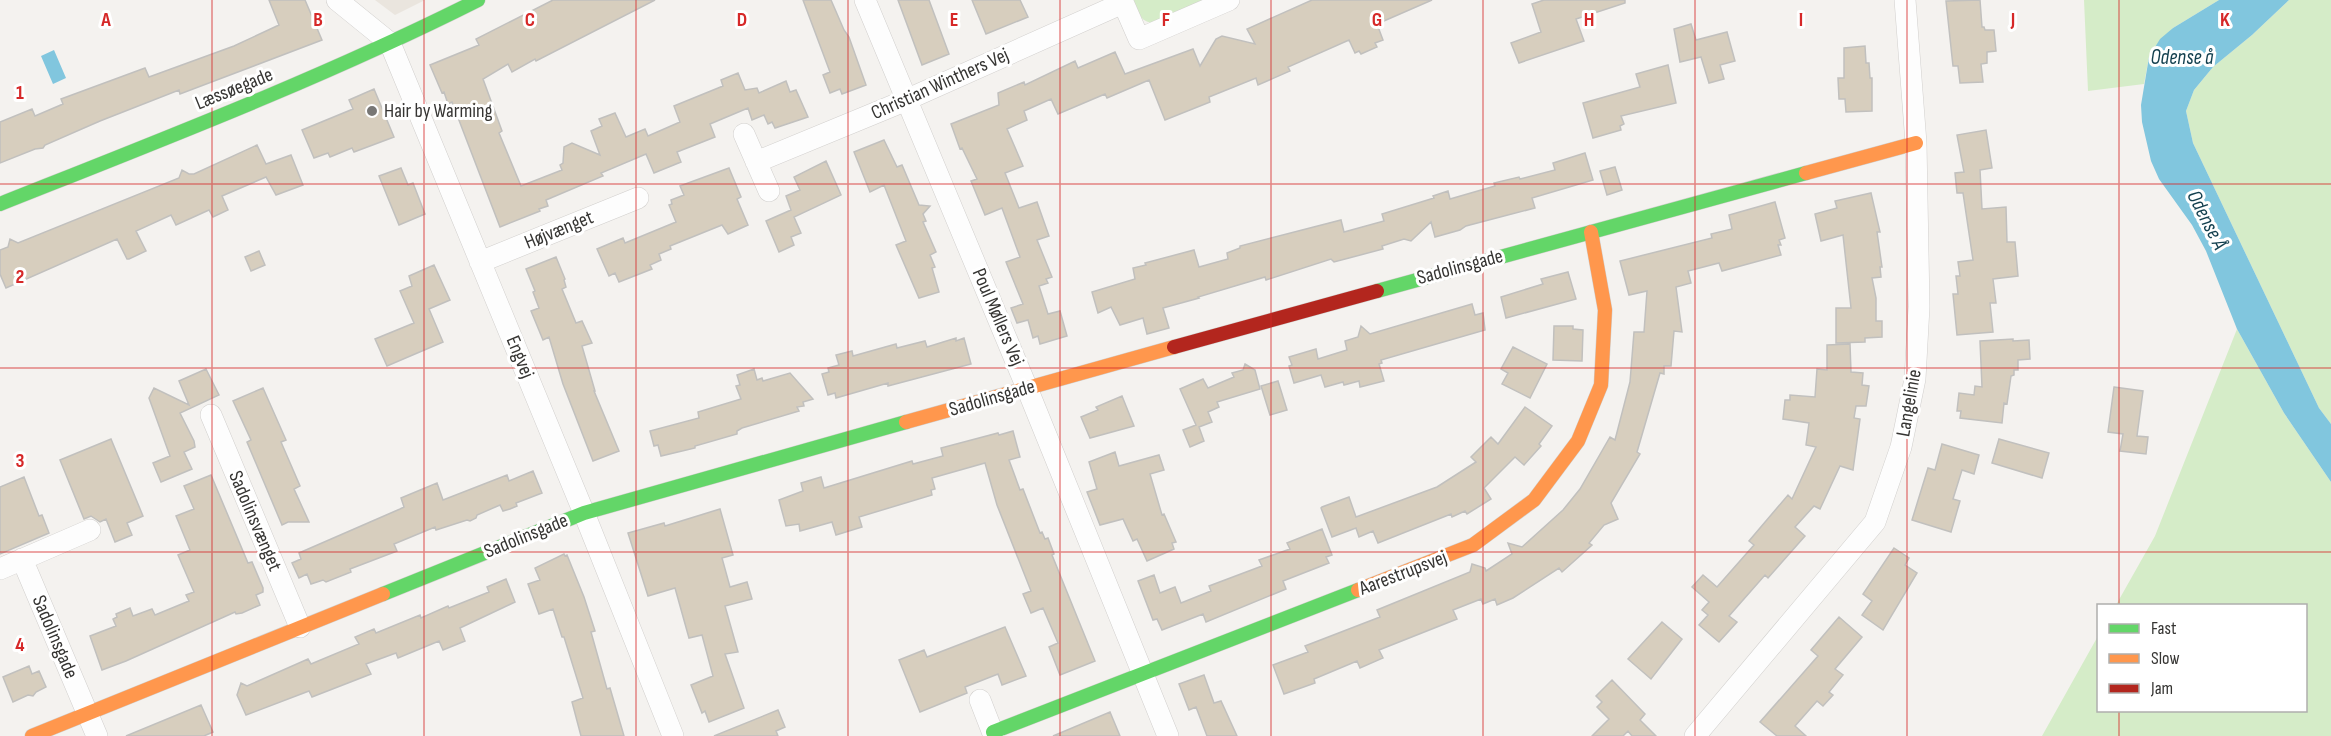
<svg xmlns="http://www.w3.org/2000/svg" width="2331" height="736" viewBox="0 0 2331 736" font-family="'Sofia Sans Condensed',sans-serif">
  <style>
    .built { fill: #eae5de }
    .green { fill: #d5ecc8 }
    .water { fill: #81c6de }
    .building { fill: #d7cebe; stroke: #c1c0be; stroke-width: 1.5 }
    .lines { fill: none; stroke-linecap: round; stroke-linejoin: round }
    .street-casing { stroke: #d1cfcd; stroke-width: 22 }
    .fast-casing { stroke: #d1cfcd; stroke-width: 15 }
    .slow-casing { stroke: #d1cfcd; stroke-width: 15 }
    .jam-casing { stroke: #d1cfcd; stroke-width: 15 }
    .street { stroke: #fdfdfd; stroke-width: 21 }
    .fast { stroke: #63d668; stroke-width: 14 }
    .slow { stroke: #ff974d; stroke-width: 14 }
    .jam { stroke: #b3261e; stroke-width: 14 }
    .grid { fill: none; stroke: #d62828; stroke-width: 1.5; stroke-opacity: 0.55 }
    .poi-dot { fill: #787775; stroke: #fff; stroke-width: 2 }
    .labels { text-anchor: middle; dominant-baseline: central; stroke-width: 6; stroke-linejoin: round; paint-order: stroke }
    .street-label { font-size: 20px; fill: #363533; stroke: #fff }
    .poi-label { font-size: 20px; fill: #363533; stroke: #fff; text-anchor: start }
    .water-label { font-size: 21px; font-style: italic; fill: #123f4e; stroke: #fff }
    .grid-label { font-size: 20px; text-anchor: middle; font-weight: bold; fill: #d62828; stroke: #fff; stroke-width: 6; stroke-linejoin: round; paint-order: stroke }
  </style>
  <rect width="100%" height="100%" fill="#f4f2ef"/>
  <!-- built -->
  <path class="built" d="M375,0H425L395,15Z"/>
  <!-- green -->
  <path class="green" d="M1133,0H1204L1151,23C1139,20 1137,11 1133,0Z
    M2084,0H2219L2173,28L2149,57L2144,84L2088,91Z
    M2289,0H2331V424L2319,408L2193,143L2186,111L2194,90L2213,67L2252,35Z
    M2237,329L2284,413L2331,482V736H2042L2098,636V710H2306V606L2116,605L2155,536Z"/>
  <!-- water -->
  <path class="water" d="M2219,0H2289L2252,35L2213,67L2194,90L2186,111L2193,143L2319,408L2331,424V482L2284,413L2237,329L2206,251L2192,225L2159,179L2151,161L2142,122L2141,105L2149,57L2160,39L2173,28Z
    M54,50L66,78L53,84L41,56Z"/>
  <!-- building -->
  <path class="building" d="M269,0H305L322,40L180,94L179,90L100,121L45,145L43,148L35,149L0,163V122L32,109L35,116L63,104L61,99L145,68L149,77L234,46L279,25Z
    M553,0H655L536,61L535,59L512,72L508,64L483,79L502,131L499,133L521,186L562,170L560,165L563,163L564,147L572,143L600,155L591,131L602,126L599,119L615,113L626,137L645,129L648,136L680,122L674,106L723,86L721,80L738,73L745,90L757,88L759,93L786,81L790,92L796,90L808,117L775,128L772,122L768,124L764,115L752,120L748,108L710,124L715,137L677,152L681,162L654,173L646,154L601,173L603,176L546,200L548,206L539,209L540,211L500,227L452,102L448,104L444,92L442,93L430,65L479,45L476,39Z
    M803,0H831L844,30L849,37L866,85L842,94L840,89L830,93L823,75L830,72Z
    M898,0H929L949,54L922,65Z
    M972,0H1020L1028,17L986,34Z
    M1312,0H1432L1377,24L1383,40L1375,43L1377,47L1361,54L1359,51L1355,53L1349,40L1288,67L1290,71L1258,85L1256,78L1209,97L1210,102L1165,120L1149,80L1107,98L1105,94L1058,114L1051,99L1024,111L1027,120L1007,129L1023,166L1005,173L1019,208L1037,202L1049,236L1037,240L1052,277L1046,279L1048,283L1039,286L1048,314L1060,311L1067,336L1040,344L1038,336L1033,338L1028,320L1017,323L1011,308L1023,304L1006,262L1020,257L1002,208L985,215L971,181L977,179L962,148L960,149L951,124L999,105L998,93L1024,82L1025,85L1075,61L1078,68L1115,52L1125,74L1193,49L1200,66L1216,39L1222,36L1255,44L1247,29Z
    M1544,0H1625V3L1576,19L1584,41L1519,63L1511,43L1541,32L1532,4Z
    M1980,0L1982,27H1984L1985,30H1994L1996,51L1987,52V63L1981,64L1983,82L1960,83L1958,66H1953L1946,1Z
    M1691,24L1696,40L1727,32L1735,61L1720,65L1724,79L1709,83L1701,57L1680,62L1674,29Z
    M1865,46L1866,63H1869L1870,78H1872V111L1846,112L1845,99H1839L1838,78H1844V48Z
    M1668,65L1676,103L1621,116L1624,124L1620,126L1621,130L1593,138L1583,103L1640,87L1636,74Z
    M374,89L394,137L354,152L352,148L330,157L328,153L314,158L302,130L353,109L349,100Z
    M1986,130L1992,168L1980,170L1982,209L2006,207L2007,242H2015L2018,276L1993,279L1996,303H1990L1993,332L1957,335L1953,294H1958L1956,276H1960L1958,262L1973,260L1963,193H1957L1955,173L1964,172L1957,135Z
    M884,140L897,167L902,165L919,205L930,206L923,214L926,221L923,222L936,252L930,255L935,267L932,268L939,292L919,298L896,245L906,241L884,185L870,192L854,152Z
    M257,145L266,164L291,155L303,185L276,195L266,177L222,196L228,210L213,217L209,210L176,225L171,215L136,231L146,251L129,259H127L117,239L6,288L0,274V250L8,247L10,239L18,243L179,178L182,170L189,174H194Z
    M1585,153L1593,180L1532,198L1535,208L1466,226L1460,230L1435,237L1431,222L1411,241L1404,239L1382,246L1383,249L1349,258L1334,262L1331,259L1266,280L1265,277L1198,297L1199,298L1163,308L1169,328L1147,334L1143,318L1120,325L1111,307L1098,313L1092,292L1135,279L1133,268L1146,265L1145,263L1194,250L1199,267L1228,259L1227,253L1240,248V246L1341,220L1344,232L1384,221L1382,214L1434,198L1433,196L1448,191L1450,199L1495,186L1494,183L1519,177L1520,179L1555,170L1553,163Z
    M826,161L841,195L794,217L801,233L791,237L794,245L779,252L766,221L791,210L786,196L800,190L794,177Z
    M1615,167L1622,190L1607,195L1600,171Z
    M401,168L408,185L413,183L425,214L399,225L379,176Z
    M729,168L741,197L737,199L748,225L728,234L722,225L670,246L671,249L659,254L661,260L650,265L652,269L619,282L615,273L609,276L597,249L623,238L625,243L676,222L669,205L672,204L671,200L684,195L680,186Z
    M1871,193L1880,232H1877L1882,267H1880L1881,277L1872,278L1876,298V321H1882V337L1865,338V342L1836,343V308H1851L1843,235L1821,241L1815,214L1837,208L1835,201Z
    M1775,202L1785,238L1779,240L1781,245H1778L1781,255L1722,271L1719,263L1688,271L1691,283L1676,287L1682,332L1674,331L1671,366H1664V374L1660,373L1637,452L1640,454L1611,503L1618,519L1604,525L1589,543L1592,545L1562,572L1559,568L1513,598L1497,605L1495,599L1483,604L1481,599L1453,610L1457,619L1379,650L1383,658L1360,668L1357,661L1314,679L1315,683L1284,694L1273,665L1308,652L1305,646L1380,617L1377,610L1470,572L1472,564L1485,568L1486,571L1512,554L1508,543L1522,547L1563,510L1580,489L1610,437L1615,440L1630,382L1634,332H1644L1647,291L1629,295L1620,261L1712,238L1711,234L1732,229L1729,215Z
    M259,251L265,265L251,271L245,257Z
    M556,257L565,279L564,280L566,287L562,289L576,323L582,321L592,343L582,346L595,391H594L619,451L593,461L563,384L549,337L543,340L531,311L539,308L533,292L535,291L526,269Z
    M434,265L450,300L429,309L443,342L387,366L375,339L414,323L400,291L412,286L409,276Z
    M1568,272L1576,299L1506,318L1501,297L1543,284L1541,279Z
    M1472,304L1475,315L1483,313L1485,330L1381,360L1382,363L1379,364L1384,381L1360,387L1359,381L1344,385L1343,382L1325,387L1321,375L1294,383L1289,366L1292,365L1289,357L1316,349L1318,359L1347,350L1345,341L1358,337L1361,326L1370,334Z
    M1554,326H1573V329L1583,330L1582,361L1553,360Z
    M956,338V341L964,338L971,364L888,386V383L836,398L835,393L828,395L822,374L829,372L828,368L839,365L836,355L852,351L853,356L896,344L897,348L925,341L927,347Z
    M2013,339V341L2029,340L2030,359L2018,360V370H2014V375L2011,376L2007,404L2004,403L2002,423L1960,418L1961,411H1957L1959,393L1974,395L1975,386L1982,387L1980,341Z
    M1850,344L1851,372L1863,373L1862,385L1869,386L1866,406H1856L1854,418L1860,419L1853,470L1840,466L1820,509L1814,506L1795,527L1805,536L1768,578L1765,575L1729,616L1737,622L1719,642L1699,625L1708,615L1702,610L1709,602L1692,587L1703,575L1717,587L1754,545L1749,541L1788,495L1792,499L1816,447L1806,445L1809,423L1783,419L1785,400H1790V395L1815,397L1817,369L1827,370V345Z
    M1513,347L1547,364L1530,398L1502,384L1508,373L1501,369Z
    M1245,364L1255,370L1260,389L1217,402L1219,407L1208,412L1212,422L1199,427L1204,441L1190,447L1183,430L1196,425L1180,389L1203,379L1208,388L1234,377L1232,373L1243,370Z
    M206,369L219,395L180,413L194,441L195,447L184,452L192,469L161,482L153,463L170,456L149,398L154,388L189,405L179,381Z
    M754,369L757,380L762,378L763,381L790,373L813,399L803,402L804,406L797,407L799,411L742,428L737,431V434L695,446V448L661,456L658,445L654,446L650,431L699,418L698,412L741,399L736,386L740,385L737,375Z
    M1278,381L1287,410L1270,415L1261,386Z
    M2114,387L2143,391L2137,436L2148,437L2146,454L2120,451L2123,434L2108,432Z
    M263,388L286,440L281,442L300,486L294,489L309,522H288L282,525L247,442L251,440L233,401Z
    M1122,396L1134,426L1090,438L1081,417L1098,410L1096,407Z
    M1525,407L1552,426L1539,444L1541,446L1524,465L1515,457L1484,488L1491,499L1467,514L1465,511L1452,517L1451,514L1378,543L1373,531L1359,537L1356,528L1332,537L1321,508L1322,507L1349,497L1356,517L1437,487L1476,462L1471,457L1491,437L1498,444Z
    M1013,431L1020,457L1009,460L1020,490L1023,489L1040,533L1042,532L1045,539L1048,538L1054,554L1052,555L1095,661L1060,675L1049,647L1058,643L1043,608L1031,613L1023,594L1031,591L997,505L985,463L932,478L935,489L931,490L932,495L859,517L862,527L836,535L832,522L800,531L799,524L786,526L779,500L803,491L801,483L821,477L824,488L912,461L913,464L943,456L941,448L998,433L999,435Z
    M111,439L143,516L127,523L132,535L115,542L106,519L100,522L91,516L84,519L60,460Z
    M1999,439L2049,453L2042,478L1992,463Z
    M1942,444L1979,455L1974,474L1962,470L1953,499L1960,501L1951,532L1912,520L1928,468L1935,470Z
    M1115,452L1119,466L1159,455L1164,470L1150,474L1162,515L1164,514L1176,542L1172,543L1174,549L1147,561L1137,539L1133,541L1123,519L1100,525L1087,492L1097,489L1089,462Z
    M533,471L542,493L516,503L517,506L510,509L503,511L500,505L477,515L476,518L470,521L467,520L436,530L435,527L394,544L397,551L350,569L351,572L326,582L323,580L311,584L307,574L299,578L292,563L301,559L299,553L400,509L404,507L401,498L437,483L443,500L507,475L509,481Z
    M211,475L248,563L252,562L263,588V592L256,595L260,605L242,613L236,614L235,612L126,661L102,670L90,636L116,626L113,619L117,617L116,614L130,608L133,616L152,609L155,615L189,601L186,595L194,592L178,555L190,550L176,516L194,509L184,486Z
    M24,477L39,516L42,515L49,533L0,554V487Z
    M720,509L733,555L722,558L730,587L747,582L752,599L725,606L738,652L725,654L744,708L709,722L705,711L702,713L691,685L713,676L702,635L689,638L675,588L648,596L628,533L664,523L665,526Z
    M1322,529L1332,555L1326,557L1329,563L1283,581L1286,589L1206,622L1203,614L1162,630L1157,619L1153,620L1138,581L1154,575L1160,593L1175,587L1181,603L1211,591L1209,586L1262,566L1259,560L1290,549L1287,543Z
    M1894,548L1909,558L1905,565L1917,573L1883,630L1862,615L1872,601L1863,594Z
    M564,554L565,556L567,555L584,597L595,631L591,632L607,689L610,688L624,736H581L572,702L583,698L564,637H562L553,609L539,614L528,584L540,580L535,568Z
    M506,579L515,602L460,628L465,641L443,650L439,641L398,658L396,653L366,664L371,674L312,697L309,691L246,715L237,695L241,683L247,686L308,659L311,664L359,644L355,637L374,629L376,633L420,615L421,618L448,606L449,608L489,592L487,587Z
    M1839,617L1862,637L1835,669L1843,675L1829,692L1833,695L1823,706L1817,701L1795,726L1806,736H1777L1760,722L1818,656L1811,650Z
    M1662,622L1682,639L1651,679L1628,659Z
    M1005,627L1026,676L1002,685L998,674L965,687L967,693L920,712L899,660L924,650L927,657Z
    M29,666L32,674L39,671L46,687L36,692L33,696L28,695L13,702L3,677Z
    M1204,675L1214,703L1221,701L1237,736H1207L1196,707L1189,710L1179,684Z
    M1612,680L1645,714L1640,720L1656,736H1632L1628,731L1623,736H1592L1609,719L1597,707L1602,702L1596,696Z
    M201,705L213,732L204,736H126Z
    M778,710L785,727L776,731L778,736H714Z
    M1110,712L1120,736H1053Z"/>
  <g class="lines">
    <!-- street casing -->
    <g class="street-casing">
      <path id="street" d="M337,0L390,43L584,513L673,736
        M865,0L1027,388L1168,736
        M1122,0L1139,39L1229,0
        M744,134L769,191
        M756,162L897,104L1123,3
        M480,262L638,198
        M211,415L300,627
        M22,559L97,736
        M0,569L90,530
        M980,700L994,736
        M1695,736L1875,522L1901,447L1915,379L1919,307L1916,143L1905,0"/>
    </g>
    <!-- fast casing -->
    <g class="fast-casing">
      <path id="fast" d="M0,204C161,140 323,78 478,0
        M1377,291L1806,173
        M383,594L584,513L906,422
        M993,732L1358,590"/>
    </g>
    <!-- slow casing -->
    <g class="slow-casing">
      <path id="slow" d="M1806,173L1916,143
        M906,422L1174,347
        M1358,590L1473,545L1534,500L1578,441L1601,385L1605,310L1591,232
        M32,736L383,594"/>
    </g>
    <!-- jam casing -->
    <g class="jam-casing">
      <path id="jam" d="M1174,347L1377,291"/>
    </g>
    <!-- street -->
    <use href="#street" class="street"/>
    <!-- fast -->
    <use href="#fast" class="fast"/>
    <!-- slow -->
    <use href="#slow" class="slow"/>
    <!-- jam -->
    <use href="#jam" class="jam"/>
  </g>
  <!-- grid -->
  <path class="grid" d="M212,0V736M424,0V736M636,0V736M848,0V736M1060,0V736M1271,0V736M1483,0V736M1695,0V736M1907,0V736M2119,0V606M0,184H2331M0,368H2331M0,552H2331M2119,710V736"/>
  <!-- markers -->
  <circle class="poi-dot" cx="372" cy="111" r="6"/>
  <g class="labels">
    <!-- street labels -->
    <g class="street-label">
      <text transform="translate(940 84) rotate(-24)">Christian Winthers Vej</text>
      <text transform="translate(234 89) rotate(-22)">Læssøegade</text>
      <text transform="translate(559 230) rotate(-22)">Højvænget</text>
      <text transform="translate(1460 267) rotate(-15)">Sadolinsgade</text>
      <text transform="translate(998 317) rotate(67)">Poul Møllers Vej</text>
      <text transform="translate(520 357) rotate(68)">Engvej</text>
      <text transform="translate(992 398) rotate(-16)">Sadolinsgade</text>
      <text transform="translate(1909 403) rotate(-80)">Langelinie</text>
      <text transform="translate(255 521) rotate(67)">Sadolinsvænget</text>
      <text transform="translate(526 536) rotate(-22)">Sadolinsgade</text>
      <text transform="translate(1403 573) rotate(-21)">Aarestrupsvej</text>
      <text transform="translate(55 637) rotate(67)">Sadolinsgade</text>
    </g>
    <!-- poi labels -->
    <g class="poi-label">
      <text x="384" y="111">Hair by Warming</text>
    </g>
    <!-- water labels -->
    <g class="water-label">
      <text x="2182" y="57">Odense å</text>
      <text transform="translate(2207 220) rotate(63)">Odense Å</text>
    </g>
  </g>
  <g class="grid-label">
    <text x="106" y="26">A</text>
    <text x="318" y="26">B</text>
    <text x="530" y="26">C</text>
    <text x="742" y="26">D</text>
    <text x="954" y="26">E</text>
    <text x="1166" y="26">F</text>
    <text x="1377" y="26">G</text>
    <text x="1589" y="26">H</text>
    <text x="1801" y="26">I</text>
    <text x="2013" y="26">J</text>
    <text x="2225" y="26">K</text>
    <text x="20" y="99">1</text>
    <text x="20" y="283">2</text>
    <text x="20" y="467">3</text>
    <text x="20" y="651">4</text>
  </g>
  <!-- legend -->
  <rect x="2097" y="604" width="210" height="108" fill="#ffffff" stroke="#afaead" stroke-width="1.5"/>
  <rect x="2109" y="624" width="30" height="9" fill="#63d668" stroke="#afaead" stroke-width="1.5"/>
  <text x="2151" y="634" font-size="18" fill="#363533">Fast</text>
  <rect x="2109" y="654" width="30" height="9" fill="#ff974d" stroke="#afaead" stroke-width="1.5"/>
  <text x="2151" y="664" font-size="18" fill="#363533">Slow</text>
  <rect x="2109" y="684" width="30" height="9" fill="#b3261e" stroke="#afaead" stroke-width="1.5"/>
  <text x="2151" y="694" font-size="18" fill="#363533">Jam</text>
</svg>
